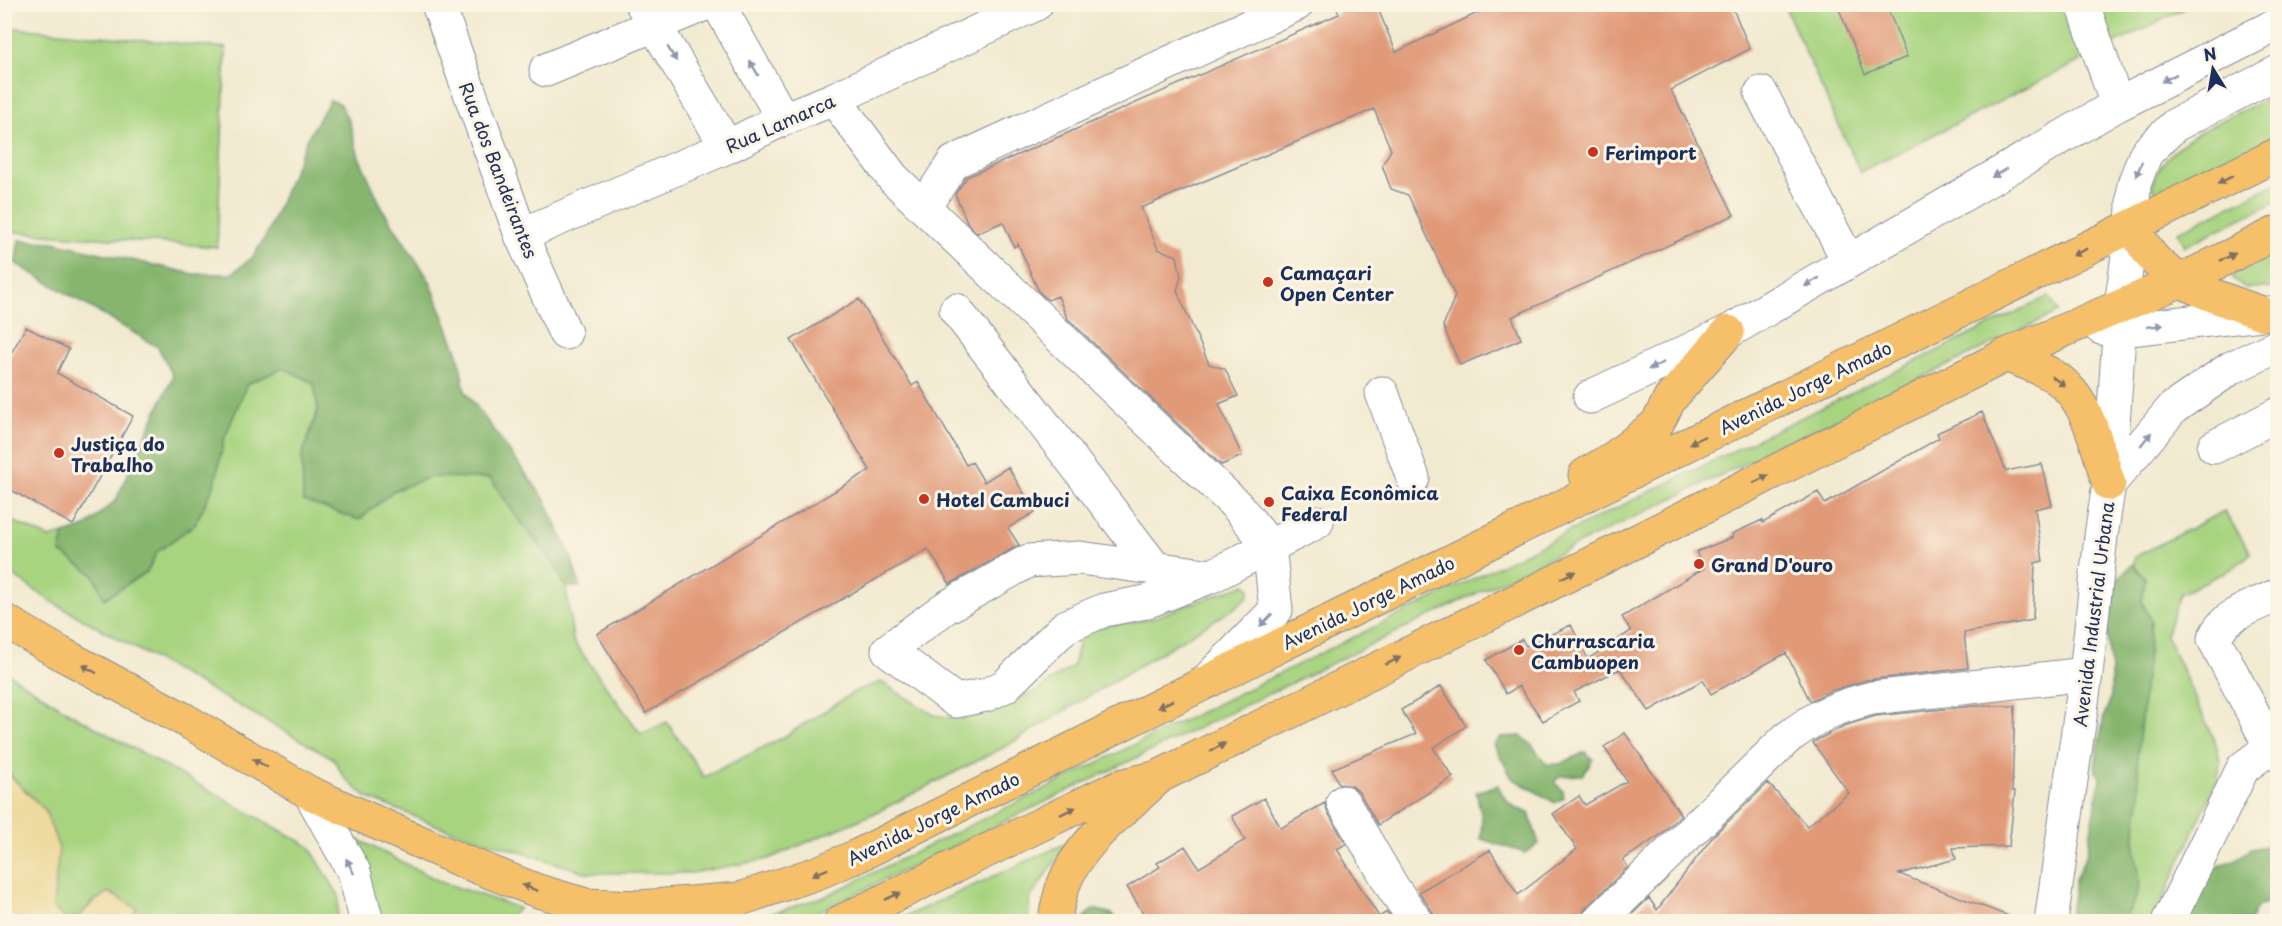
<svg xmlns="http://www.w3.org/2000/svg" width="2282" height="926" viewBox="0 0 2282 926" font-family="'Playpen Sans',sans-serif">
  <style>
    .green { fill: #a8d480; stroke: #62826f; stroke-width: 1.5 }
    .forest { fill: #86b66e; stroke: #507266; stroke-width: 1.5 }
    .sand { fill: #eeda9e; stroke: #84847e; stroke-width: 1.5 }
    .building { fill: #e09a78 }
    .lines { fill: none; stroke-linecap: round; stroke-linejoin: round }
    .minor-casing { stroke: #868c97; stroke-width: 35 }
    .major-casing { stroke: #868c97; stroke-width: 35 }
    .minor { stroke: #fff; stroke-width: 33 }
    .major { stroke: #f6c06b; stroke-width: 33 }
    .oneway { fill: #8d97ae }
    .oneway2 { fill: #7e7064 }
    .poi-dot { fill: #c8321e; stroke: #fcf5e5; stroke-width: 2 }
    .labels { text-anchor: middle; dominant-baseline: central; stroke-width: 6; stroke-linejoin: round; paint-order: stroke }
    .street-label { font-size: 18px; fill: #1b2f5e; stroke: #fcf5e5 }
    .poi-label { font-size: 18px; font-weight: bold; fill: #1b2f5e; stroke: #fcf5e5; text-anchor: start }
  </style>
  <rect width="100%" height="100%" fill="#fcf5e5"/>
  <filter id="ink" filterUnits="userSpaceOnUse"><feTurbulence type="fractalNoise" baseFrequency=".0167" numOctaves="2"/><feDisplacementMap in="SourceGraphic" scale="12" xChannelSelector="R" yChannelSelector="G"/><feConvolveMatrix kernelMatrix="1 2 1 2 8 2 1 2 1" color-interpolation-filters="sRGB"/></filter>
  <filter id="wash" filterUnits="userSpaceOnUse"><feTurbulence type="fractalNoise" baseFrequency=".008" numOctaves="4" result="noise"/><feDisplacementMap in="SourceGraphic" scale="24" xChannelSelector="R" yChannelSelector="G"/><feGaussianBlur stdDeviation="1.35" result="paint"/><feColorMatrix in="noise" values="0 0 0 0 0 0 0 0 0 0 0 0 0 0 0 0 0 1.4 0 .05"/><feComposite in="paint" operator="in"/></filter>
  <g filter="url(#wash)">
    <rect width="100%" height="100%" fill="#f2ead0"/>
    <!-- green -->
    <path class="green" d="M1784,5H2191L1860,172Z
      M5,27L226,48L217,247L5,231Z
      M2277,95V139L2168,192L2158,193L2152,186C2164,138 2237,114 2277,95Z
      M2277,183V201L2185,246L2178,232Z
      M2277,247V288H2245L2232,278L2236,271Z
      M2049,296L2058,312L799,921L733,922L780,911L826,896Z
      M283,368L314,383L318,410L302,456L359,520L393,491L430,477L490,478L519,520L552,561L566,587L573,641L641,734L667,722L704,777L782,738L856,691L881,682L934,715L964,719L1034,692L1073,666L1079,641L1091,628L1150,619L1246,584L1250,589L1248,597L1233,609L1008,745L877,812L768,859L692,873H588L441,827L366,797L344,777L333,758L54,603L5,570L6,518L49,538L64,534L61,552L94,575L104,599L147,572L157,552L195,524L215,483L224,439L247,384Z
      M2224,511L2251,553L2233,568L2180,594L2166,635L2216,744L2220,762L2218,778L2153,921L2123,922L2136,898L2140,883L2134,842L2140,798L2137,757L2151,622L2142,601L2145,578L2133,564L2135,557Z
      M4,671L73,715L309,846L339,896L337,921H130L136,908L108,892L92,902L79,917L65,919L53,907L54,884L45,810L5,770Z
      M345,833L441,882L519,908L506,921H384Z
      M1069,842L1030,898L1028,921L893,922Z"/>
    <!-- forest -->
    <path class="forest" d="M330,100L339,103L349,121L359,157L383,210L430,281L458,354L465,391L545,500L571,557L580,587H566L552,561L519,520L490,478L430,477L393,491L359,520L303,501L302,456L318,410L314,383L283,368L247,384L224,439L215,483L195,524L157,552L147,572L104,599L94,575L60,552L64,534L85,527L116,500L173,376L158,347L15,263L19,240L53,242L193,274H231L253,257L266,236L307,139Z
      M2133,564L2145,578L2142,601L2151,622L2137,757L2140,798L2134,842L2140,883L2136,898L2123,921L2069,922L2075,880L2087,853L2095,811L2100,778L2095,766L2104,716L2111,698V671L2106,624L2114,604V583Z
      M1521,736L1532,745L1546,764H1560L1585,752L1593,759L1583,775L1560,776L1554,782L1563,791L1564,798L1555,803L1512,778L1494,745L1501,737Z
      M1498,785C1504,801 1512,808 1529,813L1539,844L1525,853L1481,839L1482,817L1476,792Z
      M2277,844V898L2258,906L2250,921L2183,922L2204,872L2236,859L2251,849Z
      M1093,909L1112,914L1118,921H1081Z"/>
    <!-- sand -->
    <path class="sand" d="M4,770L45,810L59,848L53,907L65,919L79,917L92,903L108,892L137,908L130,921L106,917L103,922L5,921Z"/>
    <g id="blocks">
      <!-- building -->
      <path class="building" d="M1335,4H1376L1396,52L1496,4H1731L1750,49L1671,90L1734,215L1512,317L1521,339L1460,365L1443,326L1455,296L1408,195L1391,189L1382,165L1391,150L1374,109L1141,208L1158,249L1177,256L1181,276L1177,291L1209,364L1225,369L1238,396L1219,404L1242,456L1221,465L1067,318L1058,296L1048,300L1039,292L1018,244L1014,247L1003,222L977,233L968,224L955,194L967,177L1339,14Z
        M1837,4H1886L1907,57L1865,74Z
        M859,299L912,386L918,382L966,465L972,462L984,482L1008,467L1035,512L1008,528L1019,545L950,584L928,549L646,713L597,634L870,470L791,340Z
        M26,327L69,349L57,373L133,416L73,525L4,486V366Z
        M1982,412L2006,471L2042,464L2052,505L2035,509L2043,561L2035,563L2033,620L1964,633L1968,668L1867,680L1830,691L1810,701L1786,653L1711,694L1703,680L1649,711L1620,669L1574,692L1579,701L1543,721L1519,686L1506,694L1486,660L1522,639L1526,646L1571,625L1588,659L1631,631L1622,617L1704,568L1696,552L1733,537L1732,534L1762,520L1763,523L1818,492L1825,504L1939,438L1937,433Z
        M1441,686L1466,726L1433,748L1453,777L1378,825L1359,792L1352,786L1339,784L1332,769L1416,734L1401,710Z
        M1973,706H2015L2012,791H2015L2009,846L1953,848L1956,859L1899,874L2016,919V921H1625L1649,898L1657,910L1714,835L1768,783L1807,826L1849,793L1813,743L1817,740L1844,726L1875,716Z
        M1625,733L1681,815L1660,835L1623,860L1628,867L1585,909L1580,921H1436L1432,911L1419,892L1490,850L1518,895L1577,849L1553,814L1579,796L1585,805L1627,781L1604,747Z
        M1264,798L1281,828L1325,803L1327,811L1346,844L1337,849L1379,917L1387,912L1394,921H1148L1127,887L1160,867L1157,863L1185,846L1199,868L1245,840L1232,816Z"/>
    </g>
  </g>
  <g filter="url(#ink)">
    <use href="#blocks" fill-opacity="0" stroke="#868c97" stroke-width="1.5"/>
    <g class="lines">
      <!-- minor casing -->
      <g class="minor-casing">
        <path id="minor" d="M438,4L521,235L565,333
          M642,4L727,147
          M718,4L783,119
          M2083,4L2117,105
          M546,70L705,4
          M1761,93L1848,260
          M834,99L893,178L1237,506L1269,545L1276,610L1208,679
          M924,207L954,162L1297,4
          M521,235L727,147L783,119L834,99L1036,4
          M956,310L1155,568
          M2101,328L2121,330L2270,313
          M1382,393L1413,478
          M1590,397L1728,332L2117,105L2278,24
          M2214,447L2278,414
          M2109,484L2173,408L2231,368L2278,346
          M1212,576L1146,602L1104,610L1065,627L1005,686L986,695L956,701L888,650L945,608L1028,561L1080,558L1212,576L1317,522
          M2278,595C2254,606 2223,614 2214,639L2271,747L2278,755
          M310,793L354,872L367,922
          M1343,802L1393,888L1417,922
          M1598,922L1786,739C1816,716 1836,707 1872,698L2086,674
          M2051,922L2086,674L2101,536L2109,484L2121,306L2132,227L2134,184L2146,153L2175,125L2278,72
          M2168,922L2243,768L2271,747"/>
      </g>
      <!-- major casing -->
      <g class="major-casing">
        <path id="major" d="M2132,227C2139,237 2145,248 2153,258C2178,287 2229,301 2264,314
          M2006,355C2025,363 2049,370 2064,384C2091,409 2098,451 2109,484
          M1585,475L1615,457L1657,424L1670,399L1728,332
          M4,620L60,653L185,720L310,793L460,860L538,891L586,905L640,907L740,899L817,873L857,856L1285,643L2278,154
          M840,922L1120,786L1154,778
          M1054,922C1057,910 1059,897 1063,886C1079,841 1127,808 1160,776L1631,544L2006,355L2182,280L2278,232"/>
      </g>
      <!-- minor -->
      <use href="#minor" class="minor"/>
      <!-- major -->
      <use href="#major" class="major"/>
    </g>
    <!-- one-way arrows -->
    <defs><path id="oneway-solid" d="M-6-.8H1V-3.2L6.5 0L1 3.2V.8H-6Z" transform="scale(1.5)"/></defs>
    <g class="oneway">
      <use href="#oneway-solid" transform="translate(672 54) rotate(59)"/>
      <use href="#oneway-solid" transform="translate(754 68) rotate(-120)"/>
      <use href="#oneway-solid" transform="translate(2169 78) rotate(153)"/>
      <use href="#oneway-solid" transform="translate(2139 169) rotate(112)"/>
      <use href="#oneway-solid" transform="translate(1999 173) rotate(150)"/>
      <use href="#oneway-solid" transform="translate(1812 282) rotate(149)"/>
      <use href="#oneway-solid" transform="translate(2155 326) rotate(-6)"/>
      <use href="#oneway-solid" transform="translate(1656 366) rotate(155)"/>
      <use href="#oneway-solid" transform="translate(2146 439) rotate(-51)"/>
      <use href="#oneway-solid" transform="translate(1266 620) rotate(135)"/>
      <use href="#oneway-solid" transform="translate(350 866) rotate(-117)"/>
    </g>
    <g class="oneway2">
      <use href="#oneway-solid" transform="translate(2225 180) rotate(153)"/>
      <use href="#oneway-solid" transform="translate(2080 252) rotate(154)"/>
      <use href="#oneway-solid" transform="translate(2228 257) rotate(-26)"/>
      <use href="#oneway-solid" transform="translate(2058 381) rotate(36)"/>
      <use href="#oneway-solid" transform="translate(1697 440) rotate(154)"/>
      <use href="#oneway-solid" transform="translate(1761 479) rotate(-27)"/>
      <use href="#oneway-solid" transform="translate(1568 575) rotate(-26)"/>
      <use href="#oneway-solid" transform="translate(1393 661) rotate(-26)"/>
      <use href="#oneway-solid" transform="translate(89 669) rotate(-152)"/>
      <use href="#oneway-solid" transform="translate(1165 704) rotate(154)"/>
      <use href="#oneway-solid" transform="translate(1218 747) rotate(-27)"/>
      <use href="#oneway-solid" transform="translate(260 763) rotate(-150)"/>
      <use href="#oneway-solid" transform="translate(1068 811) rotate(-26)"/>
      <use href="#oneway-solid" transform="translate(820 872) rotate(158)"/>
      <use href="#oneway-solid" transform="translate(530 888) rotate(-159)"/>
      <use href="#oneway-solid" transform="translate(893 896) rotate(-26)"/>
    </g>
  </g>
  <!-- markers -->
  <g class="poi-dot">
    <circle cx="1593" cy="152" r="6"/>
    <circle cx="1268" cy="282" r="6"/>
    <circle cx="59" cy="453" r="6"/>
    <circle cx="924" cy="499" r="6"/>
    <circle cx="1269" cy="502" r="6"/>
    <circle cx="1699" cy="564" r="6"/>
    <circle cx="1519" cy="650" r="6"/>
  </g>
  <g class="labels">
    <!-- street labels -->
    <g class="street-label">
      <text transform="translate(780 123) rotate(-24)">Rua Lamarca</text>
      <text transform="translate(499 170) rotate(69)">Rua dos Bandeirantes</text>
      <text transform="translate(1805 387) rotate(-26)">Avenida Jorge Amado</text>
      <text transform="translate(1368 602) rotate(-26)">Avenida Jorge Amado</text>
      <text transform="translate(2093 614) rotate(-83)">Avenida Industrial Urbana</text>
      <text transform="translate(933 818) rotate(-26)">Avenida Jorge Amado</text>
    </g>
    <!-- poi labels -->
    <g class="poi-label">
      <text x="1605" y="152">Ferimport</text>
      <text x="1280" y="272">Camaçari<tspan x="1280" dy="21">Open Center</tspan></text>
      <text x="71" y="443">Justiça do<tspan x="71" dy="21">Trabalho</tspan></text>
      <text x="1281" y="492">Caixa Econômica<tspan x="1281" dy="21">Federal</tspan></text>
      <text x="936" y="499">Hotel Cambuci</text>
      <text x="1711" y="564">Grand D'ouro</text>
      <text x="1531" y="640">Churrascaria<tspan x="1531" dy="21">Cambuopen</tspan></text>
    </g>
  </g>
  <!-- margin -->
  <rect width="2282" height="926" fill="none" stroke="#fcf5e5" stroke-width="24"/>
  <!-- north arrow -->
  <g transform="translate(2213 69) rotate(349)" stroke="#fcf5e5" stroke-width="4.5" paint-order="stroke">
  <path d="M0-4.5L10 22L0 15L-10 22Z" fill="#1b2f5e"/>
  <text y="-9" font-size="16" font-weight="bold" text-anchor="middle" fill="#1b2f5e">N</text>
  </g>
</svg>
